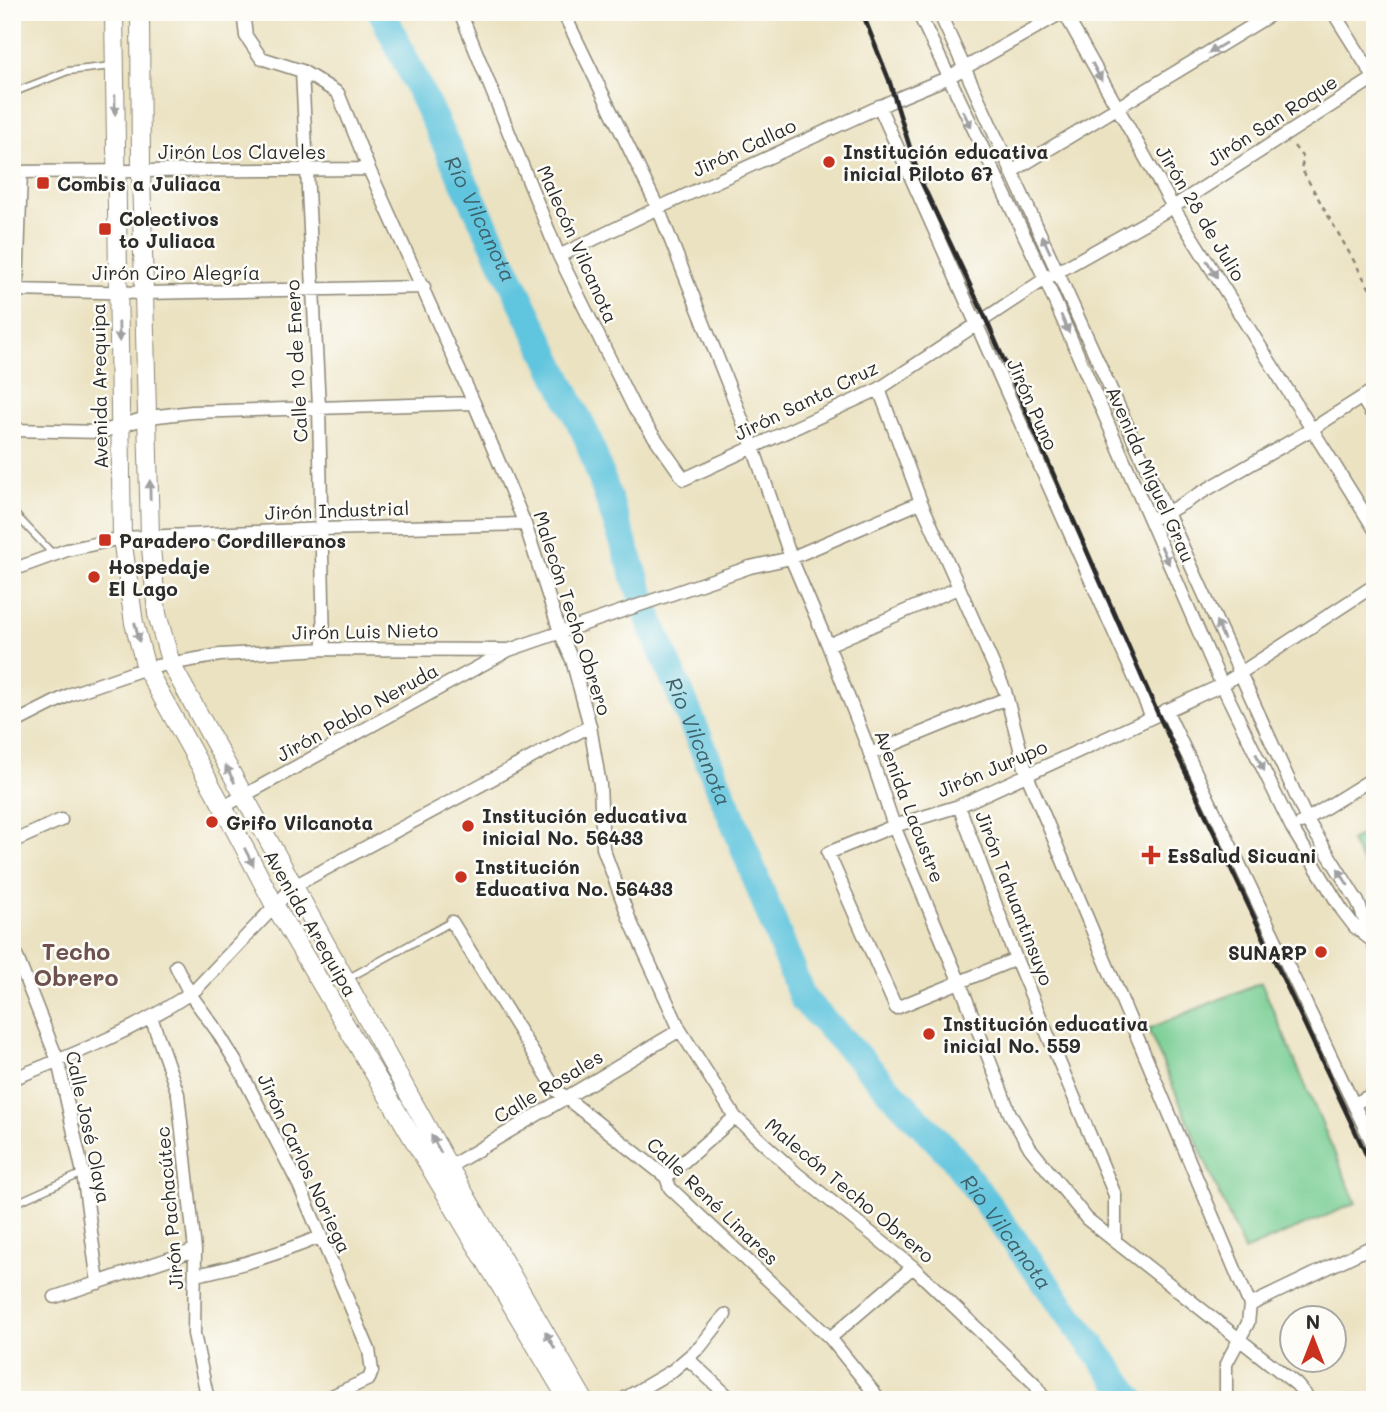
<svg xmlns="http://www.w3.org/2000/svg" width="1387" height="1412" viewBox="0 0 1387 1412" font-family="Mali,sans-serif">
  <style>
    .green { fill: #75cc91; stroke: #507c5e; stroke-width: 2 }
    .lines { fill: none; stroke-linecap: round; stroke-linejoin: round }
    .river { stroke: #61c5de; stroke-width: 28 }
    .lane-casing { stroke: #8b8676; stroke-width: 9 }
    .street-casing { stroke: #8b8676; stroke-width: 15 }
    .secondary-casing { stroke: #8b8676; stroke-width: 20 }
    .path { stroke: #8b8676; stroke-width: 2.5; stroke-dasharray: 5 5; stroke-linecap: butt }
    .lane { stroke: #fff; stroke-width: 6 }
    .street { stroke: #fff; stroke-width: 12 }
    .secondary { stroke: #fff; stroke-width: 18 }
    .rail { stroke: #2b2b2b; stroke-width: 4.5 }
    .oneway { fill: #a0a0a0 }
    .poi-dot { fill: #c8321e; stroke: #fdfcf7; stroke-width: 2.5 }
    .labels { text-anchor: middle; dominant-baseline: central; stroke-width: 5; stroke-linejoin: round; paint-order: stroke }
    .street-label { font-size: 19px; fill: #2b2b2b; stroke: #fdfcf7 }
    .poi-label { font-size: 19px; font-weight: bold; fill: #2b2b2b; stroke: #fdfcf7; text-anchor: start }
    .water-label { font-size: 21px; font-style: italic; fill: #3e616a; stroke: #fdfcf7 }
    .quarter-label { font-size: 23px; font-weight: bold; fill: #6e5250; stroke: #fdfcf7 }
  </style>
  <rect width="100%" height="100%" fill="#fdfcf7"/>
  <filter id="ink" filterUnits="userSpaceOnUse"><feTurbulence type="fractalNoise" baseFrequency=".0143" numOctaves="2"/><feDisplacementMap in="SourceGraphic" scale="14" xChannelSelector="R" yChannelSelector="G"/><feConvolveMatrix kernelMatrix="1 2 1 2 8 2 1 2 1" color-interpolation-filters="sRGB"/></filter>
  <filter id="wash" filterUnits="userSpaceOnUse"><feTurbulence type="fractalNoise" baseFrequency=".00686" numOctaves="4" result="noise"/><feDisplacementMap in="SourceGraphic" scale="28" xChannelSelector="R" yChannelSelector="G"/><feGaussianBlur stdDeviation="1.57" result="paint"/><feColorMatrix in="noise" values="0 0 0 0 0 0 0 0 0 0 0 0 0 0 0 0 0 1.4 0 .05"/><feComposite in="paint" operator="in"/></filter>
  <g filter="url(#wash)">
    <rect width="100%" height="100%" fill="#ebe2c1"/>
    <!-- green -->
    <path class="green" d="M1375,828V883L1350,841Z
      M1261,982L1356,1203L1244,1251L1148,1029Z"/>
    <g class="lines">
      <!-- river -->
      <path class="river" id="s1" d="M382,12L588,439L652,626L733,820L803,999L952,1156L1132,1400"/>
    </g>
  </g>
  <g filter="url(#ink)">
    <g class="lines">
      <!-- lane casing -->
      <g class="lane-casing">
        <path id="lane" d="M12,93L68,71L112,66
          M12,511L53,554
          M347,979L451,922
          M18,1202L83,1173"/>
      </g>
      <!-- street casing -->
      <g class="street-casing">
        <path id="street" d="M243,12L246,36L261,58L302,71L338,93L369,169L474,403L525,524L560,632L572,660L590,726L600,785L603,848L629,918L680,1030L735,1117L796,1173L913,1267L1034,1383L1045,1400
          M460,12L559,256L634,408L684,479L879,389L1045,279L1173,207L1374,78
          M563,12L658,208L753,447L791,558L828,645L868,748L894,826L960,983L1010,1114L1030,1148L1087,1219L1296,1384L1310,1400
          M918,12L1045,279L1222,685L1292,828L1342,910L1355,927L1370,939
          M939,12L1307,820L1358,902L1375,948
          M1064,12L1173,207L1375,530
          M1333,12L1375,79
          M302,71L319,407L324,649
          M879,106L1152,717
          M12,172L369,169
          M1011,172L1275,12
          M559,256L658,208L894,100L947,78L1063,12
          M12,290L145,293L424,287
          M17,290L21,172
          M879,389L921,502L1005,691L1027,775L1250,1305
          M1362,398L1375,419
          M12,430L101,432L149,417L192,412L474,403
          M1150,520L1168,512L1312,429L1375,389
          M12,570L67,550L122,538L322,529L525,524
          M828,645L958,588
          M1166,710L1375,1149
          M12,724L71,694L146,668L220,655L324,649L509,650L750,567L791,558L921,502
          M870,754L1007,698
          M959,806L1016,959L1115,1195V1240
          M223,807L509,650
          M1301,823L1375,777
          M12,842L61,820
          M452,922L556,1090L666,1177L670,1188L830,1338L880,1400
          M12,945L58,1061L83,1173L98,1283
          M1016,959L896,1008L828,853L894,826L959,806L1222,685L1375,585
          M176,966L190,994L217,1031L237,1064L299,1185L369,1350L372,1371L369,1379L323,1400
          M151,1017L178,1094L195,1250L194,1334L208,1400
          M12,1079C75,1054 141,1028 196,989L294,886L590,726
          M1354,1104L1375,1093
          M444,1170L680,1030
          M666,1177L735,1117
          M195,1275C238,1267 280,1253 320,1237
          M55,1297L195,1250
          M830,1338L913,1267
          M687,1358L732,1400
          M622,1400L672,1371L700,1347L725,1315
          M1228,1400L1226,1396V1364L1248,1323L1250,1305L1375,1245"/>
      </g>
      <!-- secondary casing -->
      <g class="secondary-casing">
        <path id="secondary" d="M114,12L122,538L134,623L146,668L223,807L275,906L568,1400
          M140,12L141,171L150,536L157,614L171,664L449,1167L584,1400"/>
      </g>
      <!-- path -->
      <path class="path" d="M1294,146L1304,159L1301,168L1375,298"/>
      <!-- lane -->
      <use href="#lane" class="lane"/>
      <!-- street -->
      <use href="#street" class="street"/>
      <!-- secondary -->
      <use href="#secondary" class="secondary"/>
      <!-- rail -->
      <path class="rail" d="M862,12L889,80L919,177L985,317L1158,714L1375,1173"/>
    </g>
    <!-- one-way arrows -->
    <defs><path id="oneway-solid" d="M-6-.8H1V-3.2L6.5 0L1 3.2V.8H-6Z" transform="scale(1.75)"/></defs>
    <g class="oneway">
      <use href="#oneway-solid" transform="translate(1217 48) rotate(149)"/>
      <use href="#oneway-solid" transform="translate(1097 72) rotate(62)"/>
      <use href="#oneway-solid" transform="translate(115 105) rotate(89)"/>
      <use href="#oneway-solid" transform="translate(967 119) rotate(64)"/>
      <use href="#oneway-solid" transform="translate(1046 244) rotate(-115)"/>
      <use href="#oneway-solid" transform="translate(1212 269) rotate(58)"/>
      <use href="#oneway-solid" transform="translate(1065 324) rotate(66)"/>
      <use href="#oneway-solid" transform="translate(119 332) rotate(89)"/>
      <use href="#oneway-solid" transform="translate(150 490) rotate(-91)"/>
      <use href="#oneway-solid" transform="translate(1165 555) rotate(66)"/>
      <use href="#oneway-solid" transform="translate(1220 630) rotate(-114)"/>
      <use href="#oneway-solid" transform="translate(137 632) rotate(76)"/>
      <use href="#oneway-solid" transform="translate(1260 762) rotate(64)"/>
      <use href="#oneway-solid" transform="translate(230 774) rotate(-118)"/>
      <use href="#oneway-solid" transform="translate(249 857) rotate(63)"/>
      <use href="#oneway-solid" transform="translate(1343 877) rotate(-122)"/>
      <use href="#oneway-solid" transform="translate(436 1144) rotate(-119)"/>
      <use href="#oneway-solid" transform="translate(550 1340) rotate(-120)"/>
    </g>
  </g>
  <!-- markers -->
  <g class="poi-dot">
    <circle cx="829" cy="162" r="7"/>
    <rect x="36" y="176" width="14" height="14" rx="3.5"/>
    <rect x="98" y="222" width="14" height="14" rx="3.5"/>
    <rect x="98" y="533" width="14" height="14" rx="3.5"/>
    <circle cx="94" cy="577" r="7"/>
    <circle cx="212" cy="822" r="7"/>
    <circle cx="468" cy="826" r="7"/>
    <path d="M1147.5 844.5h7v7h7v7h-7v7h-7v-7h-7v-7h7z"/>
    <circle cx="461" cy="877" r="7"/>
    <circle cx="1321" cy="952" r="7"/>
    <circle cx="929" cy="1034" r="7"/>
  </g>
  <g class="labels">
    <!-- street labels -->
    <g class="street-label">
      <text transform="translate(1272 120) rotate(-33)">Jirón San Roque</text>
      <text transform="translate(744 147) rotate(-25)">Jirón Callao</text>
      <text x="242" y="151">Jirón Los Claveles</text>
      <text transform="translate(1201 213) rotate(59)">Jirón 28 de Julio</text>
      <text transform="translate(578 244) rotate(66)">Malecón Vilcanota</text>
      <text x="176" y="272">Jirón Ciro Alegría</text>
      <text transform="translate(296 361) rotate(-93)">Calle 10 de Enero</text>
      <text transform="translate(99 386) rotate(-91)">Avenida Arequipa</text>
      <text transform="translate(806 400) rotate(-26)">Jirón Santa Cruz</text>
      <text transform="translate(1033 404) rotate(66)">Jirón Puno</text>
      <text transform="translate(1151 474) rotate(66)">Avenida Miguel Grau</text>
      <text transform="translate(337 510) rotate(-2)">Jirón Industrial</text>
      <text transform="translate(573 613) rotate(72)">Malecón Techo Obrero</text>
      <text transform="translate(365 631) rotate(-1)">Jirón Luis Nieto</text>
      <text transform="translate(357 712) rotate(-29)">Jirón Pablo Neruda</text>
      <text transform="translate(992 768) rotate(-23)">Jirón Jurupo</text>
      <text transform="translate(910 806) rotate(69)">Avenida Lacustre</text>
      <text transform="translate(1015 898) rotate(69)">Jirón Tahuantinsuyo</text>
      <text transform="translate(311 923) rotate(60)">Avenida Arequipa</text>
      <text transform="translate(548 1086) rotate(-31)">Calle Rosales</text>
      <text transform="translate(89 1127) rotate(78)">Calle José Olaya</text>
      <text transform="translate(305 1163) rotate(65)">Jirón Carlos Noriega</text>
      <text transform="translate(850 1190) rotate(40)">Malecón Techo Obrero</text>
      <text transform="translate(713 1201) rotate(44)">Calle René Linares</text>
      <text transform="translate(169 1208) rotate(-95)">Jirón Pachacútec</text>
    </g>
    <!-- poi labels -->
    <g class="poi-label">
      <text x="843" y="151">Institución educativa<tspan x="843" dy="22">inicial Piloto 67</tspan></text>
      <text x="57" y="183">Combis a Juliaca</text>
      <text x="119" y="218">Colectivos<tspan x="119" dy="22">to Juliaca</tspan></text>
      <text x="119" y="540">Paradero Cordilleranos</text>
      <text x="108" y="566">Hospedaje<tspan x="108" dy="22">El Lago</tspan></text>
      <text x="482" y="815">Institución educativa<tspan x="482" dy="22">inicial No. 56433</tspan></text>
      <text x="226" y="822">Grifo Vilcanota</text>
      <text x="1167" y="855">EsSalud Sicuani</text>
      <text x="475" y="866">Institución<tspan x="475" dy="22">Educativa No. 56433</tspan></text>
      <text x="1307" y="952" text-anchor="end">SUNARP</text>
      <text x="943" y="1023">Institución educativa<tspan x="943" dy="22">inicial No. 559</tspan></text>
    </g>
    <!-- water labels -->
    <g class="water-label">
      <text stroke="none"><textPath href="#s1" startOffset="229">Río Vilcanota</textPath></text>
      <text stroke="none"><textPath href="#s1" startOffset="796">Río Vilcanota</textPath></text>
      <text stroke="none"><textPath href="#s1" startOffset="1384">Río Vilcanota</textPath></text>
    </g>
    <!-- quarter labels -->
    <g class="quarter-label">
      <text x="76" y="951">Techo<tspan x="76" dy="26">Obrero</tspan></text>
    </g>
  </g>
  <!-- margin -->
  <rect width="1387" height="1412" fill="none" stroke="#fdfcf7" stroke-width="42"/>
  <!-- north arrow -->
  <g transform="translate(1313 1339)"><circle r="33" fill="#fdfcf7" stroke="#a9a8a5" stroke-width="2"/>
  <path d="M0-5L12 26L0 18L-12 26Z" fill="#c8321e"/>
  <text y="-10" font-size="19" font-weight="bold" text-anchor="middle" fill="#2b2b2b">N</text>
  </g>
</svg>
